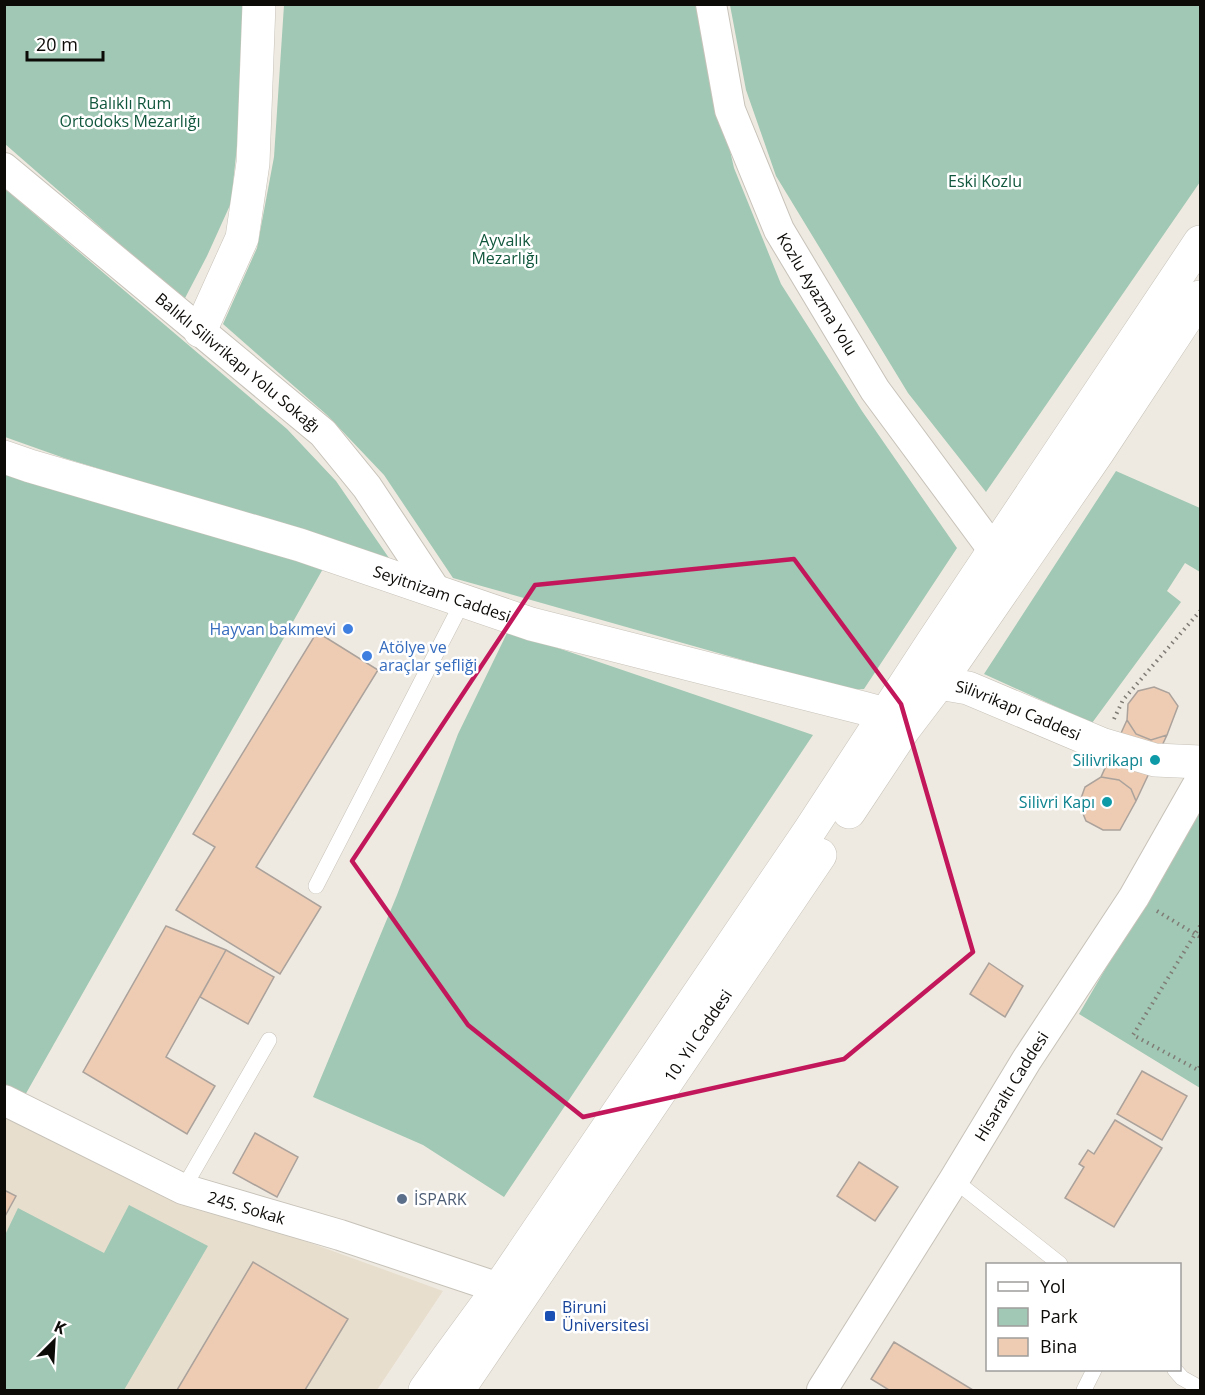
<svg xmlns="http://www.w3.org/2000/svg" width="1205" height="1395" viewBox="0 0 1205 1395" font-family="'Open Sans',sans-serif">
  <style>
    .built { fill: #e7dece }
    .green { fill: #a1c8b4 }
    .building { fill: #edccb3; stroke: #aba29c; stroke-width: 1.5 }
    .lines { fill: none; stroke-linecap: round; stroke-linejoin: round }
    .service-casing { stroke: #c7c2b9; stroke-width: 16 }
    .minor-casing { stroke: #c7c2b9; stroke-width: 32 }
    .tertiary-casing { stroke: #c7c2b9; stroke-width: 34 }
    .secondary-casing { stroke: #c7c2b9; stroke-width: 34 }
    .primary-casing { stroke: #c7c2b9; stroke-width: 34 }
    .path { stroke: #7f7b75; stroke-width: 4; stroke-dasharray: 1.5 4.5; stroke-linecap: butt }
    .service { stroke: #fff; stroke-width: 15 }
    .minor { stroke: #fff; stroke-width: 30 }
    .tertiary { stroke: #fff; stroke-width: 33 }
    .secondary { stroke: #fff; stroke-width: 33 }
    .primary { stroke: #fff; stroke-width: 33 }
    .marked { fill: none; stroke: #c2185b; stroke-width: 4.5; stroke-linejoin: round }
    .shop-dot { fill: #3f7fe0; stroke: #fff; stroke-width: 2 }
    .culture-dot { fill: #0f9aa8; stroke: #fff; stroke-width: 2 }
    .service-dot { fill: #5c6f8a; stroke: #fff; stroke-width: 2 }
    .transit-dot { fill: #1a4fb4; stroke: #fff; stroke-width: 2 }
    .labels { text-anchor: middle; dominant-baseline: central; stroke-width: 5; stroke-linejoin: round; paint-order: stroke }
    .park-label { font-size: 16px; fill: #11573d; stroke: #fff }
    .street-label { font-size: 16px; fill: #0d0b08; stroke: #fff }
    .shop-label { font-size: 16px; fill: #366cbe; stroke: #fff; text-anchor: end }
    .culture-label { font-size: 16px; fill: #0d838f; stroke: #fff; text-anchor: end }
    .service-label { font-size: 16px; fill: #4e5e75; stroke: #fff; text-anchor: start }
    .transit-label { font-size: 16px; fill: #164399; stroke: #fff; text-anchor: start }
  </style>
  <rect width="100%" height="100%" fill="#efeae1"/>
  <!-- built -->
  <path class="built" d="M5,1115L173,1193L443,1291L377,1390H5Z"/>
  <!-- green -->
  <path class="green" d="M5,5H244L239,127L231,203L207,256L184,300L5,144Z
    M284,5H699L707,50L734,168L781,284L862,411L957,548L864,689L849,690L453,578L384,475L327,415L223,324L257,248L274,157Z
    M730,5H1200V182L986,492L908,393L776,176L746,90Z
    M5,189L287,429L336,481L389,558L64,458L5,437Z
    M5,471L324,567L24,1097L5,1086Z
    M1116,471L1200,508V572L1185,563L1167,591L1181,602L1092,723L984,674Z
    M508,631L813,735L504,1197L423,1145L313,1097L397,895L458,734Z
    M1200,807V1088L1079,1014Z
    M129,1205L208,1246L124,1390H5V1235L18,1208L104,1253Z"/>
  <!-- building -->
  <path class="building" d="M317,632L378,670L256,867L321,907L280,974L176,910L215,847L193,834Z
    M1154,687L1169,693L1178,706L1167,735L1151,740L1136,734L1127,720L1128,704L1138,691Z
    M1127,720L1136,734L1151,740L1167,735L1136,801L1131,789L1119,780L1101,777Z
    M1101,777L1119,780L1131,789L1136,801L1120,830H1103L1086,821L1079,804L1085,787Z
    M166,926L226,950L166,1057L215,1086L187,1134L83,1072Z
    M226,950L274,977L248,1024L200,997Z
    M989,963L1023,986L1005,1017L970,994Z
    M1142,1071L1187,1096L1162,1140L1117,1114Z
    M1115,1120L1162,1148L1114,1227L1065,1198L1084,1167L1079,1164L1088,1150L1094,1154Z
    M255,1133L298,1157L277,1197L233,1173Z
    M859,1162L898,1187L875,1221L837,1196Z
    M4,1190L16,1196L4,1218Z
    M253,1262L348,1319L305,1390H177Z
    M894,1342L973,1390H889L871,1379Z"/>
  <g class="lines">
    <!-- service casing -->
    <g class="service-casing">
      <path id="service" d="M316,886L463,601
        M954,1180L1060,1264
        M183,1189L269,1040
        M1175,1370L1182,1378L1200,1388
        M1084,1390L1094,1370"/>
    </g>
    <!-- minor casing -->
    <g class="minor-casing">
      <g id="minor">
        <path id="s1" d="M711,4L730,110L779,230L875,390L994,551"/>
        <path id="s2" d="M4,168L323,433L367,487L436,591"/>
        <path id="s3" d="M4,1100L183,1189L340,1235L499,1288"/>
        <path id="s4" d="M822,1390L954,1180L1026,1061L1134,897L1200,781"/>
      </g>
    </g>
    <!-- tertiary casing -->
    <g class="tertiary-casing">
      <path id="tertiary" d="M200,331L242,238L253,163L259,4"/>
    </g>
    <!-- secondary casing -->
    <g class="secondary-casing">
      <g id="secondary">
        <path id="s5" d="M4,457L30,466L300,545L531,624L863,708L885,714"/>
        <path id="s6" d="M939,683L968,688L1101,744L1155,760L1200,762"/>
      </g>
    </g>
    <!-- primary casing -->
    <g class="primary-casing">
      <g id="primary">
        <path d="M923,696L939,683L1098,452L1200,297"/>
        <path d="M849,812L904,729L939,683"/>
        <path d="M425,1390L447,1359L499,1288L810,830L932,643L1200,242"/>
        <path id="s7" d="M458,1390L820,855"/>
      </g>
    </g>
    <!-- path -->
    <path class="path" d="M1114,719L1123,700L1200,611
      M1157,911L1200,937
      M1200,926L1133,1035L1198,1070L1200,1066"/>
    <!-- service -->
    <use href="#service" class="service"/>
    <!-- minor -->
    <use href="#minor" class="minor"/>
    <!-- tertiary -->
    <use href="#tertiary" class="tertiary"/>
    <!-- secondary -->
    <use href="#secondary" class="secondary"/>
    <!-- primary -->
    <use href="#primary" class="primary"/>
  </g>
  <!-- marked area -->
  <path class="marked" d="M794,559L901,704L973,952L844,1059L583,1117L468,1025L352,861L535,585Z"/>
  <!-- markers -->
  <g class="shop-dot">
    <circle cx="348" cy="629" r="6"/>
    <circle cx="367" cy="656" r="6"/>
  </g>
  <g class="culture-dot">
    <circle cx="1155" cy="760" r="6"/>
    <circle cx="1107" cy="802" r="6"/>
  </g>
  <circle class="service-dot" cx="402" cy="1199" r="6"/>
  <rect class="transit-dot" x="544" y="1310" width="12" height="12" rx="3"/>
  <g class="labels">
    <!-- park labels -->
    <g class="park-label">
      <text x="130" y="103">Balıklı Rum<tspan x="130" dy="18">Ortodoks Mezarlığı</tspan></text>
      <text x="985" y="181">Eski Kozlu</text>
      <text x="505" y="240">Ayvalık<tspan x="505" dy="18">Mezarlığı</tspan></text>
    </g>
    <!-- street labels -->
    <g class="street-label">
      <text stroke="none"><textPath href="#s1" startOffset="312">Kozlu Ayazma Yolu</textPath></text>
      <text stroke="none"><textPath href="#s2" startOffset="304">Balıklı Silivrikapı Yolu Sokağı</textPath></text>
      <text stroke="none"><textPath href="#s5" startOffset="459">Seyitnizam Caddesi</textPath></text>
      <text stroke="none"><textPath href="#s6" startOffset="84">Silivrikapı Caddesi</textPath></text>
      <text stroke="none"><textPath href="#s7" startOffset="428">10. Yıl Caddesi</textPath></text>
      <text stroke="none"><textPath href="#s4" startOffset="358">Hisaraltı Caddesi</textPath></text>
      <text stroke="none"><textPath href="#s3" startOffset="266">245. Sokak</textPath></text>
    </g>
    <!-- shop labels -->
    <g class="shop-label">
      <text x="336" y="629">Hayvan bakımevi</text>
      <text x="379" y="647" text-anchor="start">Atölye ve<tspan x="379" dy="18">araçlar şefliği</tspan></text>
    </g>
    <!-- culture labels -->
    <g class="culture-label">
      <text x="1143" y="760">Silivrikapı</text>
      <text x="1095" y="802">Silivri Kapı</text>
    </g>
    <!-- service labels -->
    <g class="service-label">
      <text x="414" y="1199">İSPARK</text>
    </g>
    <!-- transit labels -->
    <g class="transit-label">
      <text x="562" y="1307">Biruni<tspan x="562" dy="18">Üniversitesi</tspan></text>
    </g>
  </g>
  <!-- border -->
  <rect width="1205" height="1395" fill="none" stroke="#0d0b08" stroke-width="12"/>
  <!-- legend -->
  <rect x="986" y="1263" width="195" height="108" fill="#ffffff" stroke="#9e9d9c" stroke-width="1.5"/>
  <rect x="998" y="1282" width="30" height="9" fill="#ffffff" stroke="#9e9d9c" stroke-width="1.5"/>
  <text x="1040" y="1293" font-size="18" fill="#0d0b08">Yol</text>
  <rect x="998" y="1308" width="30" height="18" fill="#a1c8b4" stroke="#9e9d9c" stroke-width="1.5"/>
  <text x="1040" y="1323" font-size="18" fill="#0d0b08">Park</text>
  <rect x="998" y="1338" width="30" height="18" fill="#edccb3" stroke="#9e9d9c" stroke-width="1.5"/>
  <text x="1040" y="1353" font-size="18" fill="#0d0b08">Bina</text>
  <!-- north arrow -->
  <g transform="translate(54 1341) rotate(24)" stroke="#ffffff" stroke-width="4.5" paint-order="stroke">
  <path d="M0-4.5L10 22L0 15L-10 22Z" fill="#0d0b08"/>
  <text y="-9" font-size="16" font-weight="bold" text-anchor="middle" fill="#0d0b08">K</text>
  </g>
  <!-- scale -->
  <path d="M27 51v9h76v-9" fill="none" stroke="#0d0b08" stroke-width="3"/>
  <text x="36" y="51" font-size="18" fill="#0d0b08" stroke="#ffffff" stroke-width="4.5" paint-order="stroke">20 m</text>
</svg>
